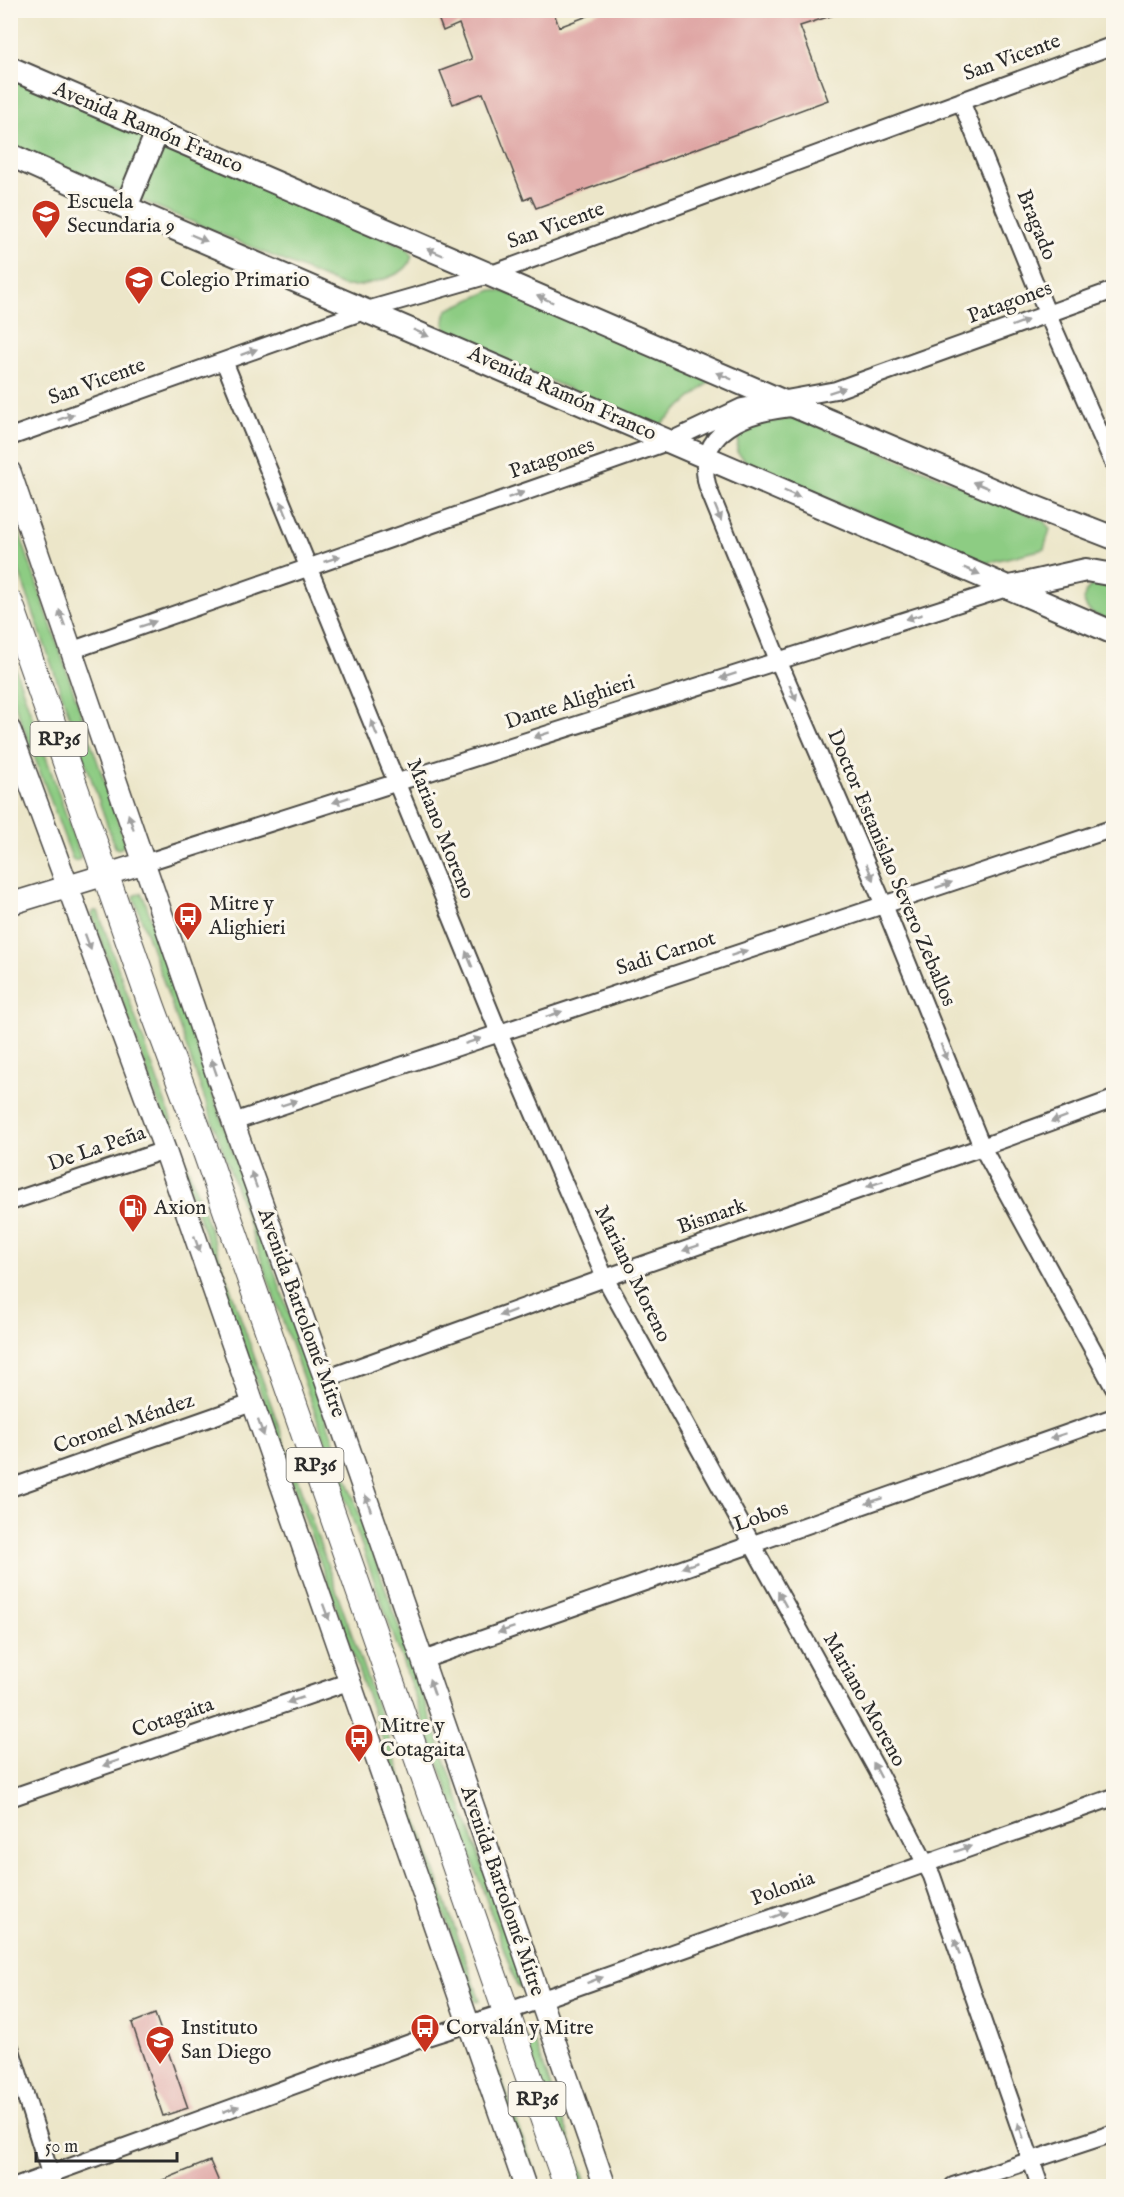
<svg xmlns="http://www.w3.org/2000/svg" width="1124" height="2197" viewBox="0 0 1124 2197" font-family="'IM FELL English',serif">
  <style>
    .green { fill: #8dcc83; stroke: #5c7c57; stroke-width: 1.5 }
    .building { fill: #dfa6a4 }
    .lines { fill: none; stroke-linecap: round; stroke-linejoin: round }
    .minor-casing { stroke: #484743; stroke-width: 20 }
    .tertiary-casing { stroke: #484743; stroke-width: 24 }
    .secondary-casing { stroke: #484743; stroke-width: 26 }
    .primary-casing { stroke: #484743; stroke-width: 28 }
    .minor { stroke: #fff; stroke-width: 16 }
    .tertiary { stroke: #fff; stroke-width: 21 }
    .secondary { stroke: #fff; stroke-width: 22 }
    .primary { stroke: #fff; stroke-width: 26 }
    .oneway { fill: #a0a0a0 }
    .labels { text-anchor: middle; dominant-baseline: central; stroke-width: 6; stroke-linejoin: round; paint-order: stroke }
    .shield { fill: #fbf7ec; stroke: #696865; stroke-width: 1.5 }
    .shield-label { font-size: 20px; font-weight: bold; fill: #2b2b2b }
    .street-label { font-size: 21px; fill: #2b2b2b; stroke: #fbf7ec }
    .poi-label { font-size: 21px; fill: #2b2b2b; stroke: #fbf7ec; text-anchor: start }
  </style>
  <rect width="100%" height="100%" fill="#fbf7ec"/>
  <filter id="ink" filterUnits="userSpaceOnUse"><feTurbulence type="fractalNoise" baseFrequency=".0167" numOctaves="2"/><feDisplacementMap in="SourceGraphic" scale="12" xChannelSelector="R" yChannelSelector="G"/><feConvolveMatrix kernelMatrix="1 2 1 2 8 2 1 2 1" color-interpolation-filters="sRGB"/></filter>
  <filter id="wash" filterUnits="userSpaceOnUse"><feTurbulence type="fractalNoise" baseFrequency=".008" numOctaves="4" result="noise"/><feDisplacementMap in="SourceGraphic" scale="24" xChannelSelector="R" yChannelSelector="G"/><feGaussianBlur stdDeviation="1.35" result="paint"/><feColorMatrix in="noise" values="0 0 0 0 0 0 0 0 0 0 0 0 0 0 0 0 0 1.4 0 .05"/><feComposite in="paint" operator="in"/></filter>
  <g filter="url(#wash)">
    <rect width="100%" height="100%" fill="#ece6c9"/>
    <!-- green -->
    <path class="green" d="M10,75L408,248L412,256C411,258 410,263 408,265C399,278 358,288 343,286L11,145Z
      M492,290L506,292L714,378L661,424L652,425L450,337C444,327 442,321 447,310Z
      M792,418L803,419L1044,521L1050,529L1044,549L982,564L971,562L750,465L737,452L739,431L748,425Z
      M10,505L125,842L123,847L118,849L115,847L11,548Z
      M1096,583L1113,584V622C1107,619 1100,617 1094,614C1079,605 1082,589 1096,583Z
      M11,656L81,858L78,860L74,861L72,858L11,694Z
      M141,893L144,898L523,1982L522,1986L519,1987L516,1984L134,898L135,895Z
      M94,911H98L480,2000L478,2002L475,2001L92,914Z
      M533,2037L587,2186H579L526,2041Z
      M491,2050L540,2186H531L483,2053Z"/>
    <g id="blocks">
      <!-- building -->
      <path class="building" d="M435,10H553L559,27L603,10H836L837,14L800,26L828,100L536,208L531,197L524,200L483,93L453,104L440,71L472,59L459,24L443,31Z
        M155,2014L188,2108L163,2116L132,2023Z
        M210,2161L221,2187H148V2186Z"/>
    </g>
  </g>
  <g filter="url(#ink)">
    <use href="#blocks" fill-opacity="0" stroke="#484743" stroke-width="1.5"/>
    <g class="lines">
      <!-- minor casing -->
      <g class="minor-casing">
        <path id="minor" d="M961,101L1047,313L1114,465
          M224,361L499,1033L605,1278L877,1770L932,1876L1040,2186
          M796,408C751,410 691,431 708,488L778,660L884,905L982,1147L1114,1388
          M10,437L367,310L489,275L1114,45
          M73,650L670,441L742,407L836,390L1114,290
          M144,863L1010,587
          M233,1122L1114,828
          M10,1202L165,1150
          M325,1379L605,1278L982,1147L1114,1099
          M10,1488L252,1403
          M423,1660L1114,1417
          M10,1798L351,1681
          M10,2047L54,2186
          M18,2186L421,2039L506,2012L1114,1797
          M953,2186L1114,2133"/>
      </g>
      <!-- tertiary casing -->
      <g class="tertiary-casing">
        <path id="tertiary" d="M10,472L233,1122L325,1379L605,2186
          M10,730L165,1150L525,2186
          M10,904L144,863"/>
      </g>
      <!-- secondary casing -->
      <g class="secondary-casing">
        <path id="secondary" d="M10,68L780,400L1009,497L1114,538
          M10,155L150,218L1114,633
          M126,207L157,132
          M1010,587L1086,570L1114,575"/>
      </g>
      <!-- primary casing -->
      <g class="primary-casing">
        <path id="primary" d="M10,603L152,1007L202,1141L567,2186"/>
      </g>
      <!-- minor -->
      <use href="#minor" class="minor"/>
      <!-- tertiary -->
      <use href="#tertiary" class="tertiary"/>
      <!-- secondary -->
      <use href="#secondary" class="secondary"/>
      <!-- primary -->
      <use href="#primary" class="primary"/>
    </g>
    <!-- one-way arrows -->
    <defs><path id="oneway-solid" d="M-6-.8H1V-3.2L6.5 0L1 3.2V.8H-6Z" transform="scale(1.5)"/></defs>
    <g class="oneway">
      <use href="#oneway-solid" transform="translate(199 238) rotate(23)"/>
      <use href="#oneway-solid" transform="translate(435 252) rotate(-157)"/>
      <use href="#oneway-solid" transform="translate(545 299) rotate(-157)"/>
      <use href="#oneway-solid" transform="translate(1020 323) rotate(-20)"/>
      <use href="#oneway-solid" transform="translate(421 333) rotate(24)"/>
      <use href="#oneway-solid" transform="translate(249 352) rotate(-20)"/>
      <use href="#oneway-solid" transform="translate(724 376) rotate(-157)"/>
      <use href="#oneway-solid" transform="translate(837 390) rotate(-18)"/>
      <use href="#oneway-solid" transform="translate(66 417) rotate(-20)"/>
      <use href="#oneway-solid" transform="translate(981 485) rotate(-157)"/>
      <use href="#oneway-solid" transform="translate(792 494) rotate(23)"/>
      <use href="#oneway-solid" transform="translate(516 495) rotate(-19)"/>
      <use href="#oneway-solid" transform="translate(284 509) rotate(-112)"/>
      <use href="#oneway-solid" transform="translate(718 513) rotate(68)"/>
      <use href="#oneway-solid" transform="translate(332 559) rotate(-19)"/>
      <use href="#oneway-solid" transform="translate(972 571) rotate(23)"/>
      <use href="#oneway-solid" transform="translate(914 617) rotate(163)"/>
      <use href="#oneway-solid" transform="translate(62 618) rotate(-109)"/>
      <use href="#oneway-solid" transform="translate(148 624) rotate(-19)"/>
      <use href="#oneway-solid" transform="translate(728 676) rotate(162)"/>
      <use href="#oneway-solid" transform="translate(793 693) rotate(67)"/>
      <use href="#oneway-solid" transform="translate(374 728) rotate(-112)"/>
      <use href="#oneway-solid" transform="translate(542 735) rotate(162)"/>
      <use href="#oneway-solid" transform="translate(341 800) rotate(162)"/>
      <use href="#oneway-solid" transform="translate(131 822) rotate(-109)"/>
      <use href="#oneway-solid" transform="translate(870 872) rotate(67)"/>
      <use href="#oneway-solid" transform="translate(944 885) rotate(-19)"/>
      <use href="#oneway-solid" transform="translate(88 942) rotate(70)"/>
      <use href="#oneway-solid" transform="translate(739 953) rotate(-18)"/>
      <use href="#oneway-solid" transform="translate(469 959) rotate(-112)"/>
      <use href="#oneway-solid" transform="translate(554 1014) rotate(-18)"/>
      <use href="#oneway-solid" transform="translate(473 1041) rotate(-19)"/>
      <use href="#oneway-solid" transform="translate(944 1052) rotate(68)"/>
      <use href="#oneway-solid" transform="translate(214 1067) rotate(-109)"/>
      <use href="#oneway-solid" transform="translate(289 1103) rotate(-18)"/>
      <use href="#oneway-solid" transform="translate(1059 1119) rotate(160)"/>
      <use href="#oneway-solid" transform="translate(254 1180) rotate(-110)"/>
      <use href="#oneway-solid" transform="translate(875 1184) rotate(161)"/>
      <use href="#oneway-solid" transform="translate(197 1244) rotate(71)"/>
      <use href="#oneway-solid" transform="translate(691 1248) rotate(161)"/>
      <use href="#oneway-solid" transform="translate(507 1313) rotate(160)"/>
      <use href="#oneway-solid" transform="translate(261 1428) rotate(70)"/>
      <use href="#oneway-solid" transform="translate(1058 1436) rotate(161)"/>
      <use href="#oneway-solid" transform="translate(874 1501) rotate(161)"/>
      <use href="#oneway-solid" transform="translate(368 1503) rotate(-109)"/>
      <use href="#oneway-solid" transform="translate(690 1565) rotate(161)"/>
      <use href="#oneway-solid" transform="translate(782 1599) rotate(-119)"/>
      <use href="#oneway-solid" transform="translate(326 1612) rotate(70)"/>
      <use href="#oneway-solid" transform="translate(506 1630) rotate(161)"/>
      <use href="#oneway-solid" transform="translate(432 1687) rotate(-109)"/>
      <use href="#oneway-solid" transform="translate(295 1700) rotate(161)"/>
      <use href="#oneway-solid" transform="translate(111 1763) rotate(161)"/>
      <use href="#oneway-solid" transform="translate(877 1770) rotate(-118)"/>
      <use href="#oneway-solid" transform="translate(963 1849) rotate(-19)"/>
      <use href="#oneway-solid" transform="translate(779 1915) rotate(-20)"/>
      <use href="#oneway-solid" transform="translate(957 1947) rotate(-109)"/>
      <use href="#oneway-solid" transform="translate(595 1980) rotate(-20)"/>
      <use href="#oneway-solid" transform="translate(231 2109) rotate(-20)"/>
      <use href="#oneway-solid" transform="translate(1021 2131) rotate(-109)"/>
    </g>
  </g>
  <!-- icons -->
  <defs>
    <g id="school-pin" transform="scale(1.5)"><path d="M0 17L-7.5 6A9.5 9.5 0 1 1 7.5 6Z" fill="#c8321e" stroke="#fbf7ec"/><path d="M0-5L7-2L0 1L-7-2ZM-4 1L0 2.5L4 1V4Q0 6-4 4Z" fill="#fff"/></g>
    <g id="bus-pin" transform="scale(1.5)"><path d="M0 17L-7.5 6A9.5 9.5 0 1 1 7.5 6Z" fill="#c8321e" stroke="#fbf7ec"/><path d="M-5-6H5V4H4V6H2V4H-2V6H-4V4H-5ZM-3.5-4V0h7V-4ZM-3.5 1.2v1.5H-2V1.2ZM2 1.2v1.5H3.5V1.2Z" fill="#fff"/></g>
    <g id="fuel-pin" transform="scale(1.5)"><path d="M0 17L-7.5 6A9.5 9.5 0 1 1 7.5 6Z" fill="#c8321e" stroke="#fbf7ec"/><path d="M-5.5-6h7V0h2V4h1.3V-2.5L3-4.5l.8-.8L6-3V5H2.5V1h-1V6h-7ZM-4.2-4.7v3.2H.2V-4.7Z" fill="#fff"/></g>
  </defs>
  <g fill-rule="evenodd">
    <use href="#school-pin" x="46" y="214"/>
    <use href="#school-pin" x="139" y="280"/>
    <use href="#bus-pin" x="188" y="916"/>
    <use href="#fuel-pin" x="133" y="1208"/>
    <use href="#bus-pin" x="359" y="1738"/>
    <use href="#bus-pin" x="425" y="2028"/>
    <use href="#school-pin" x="160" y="2040"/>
  </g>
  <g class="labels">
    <!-- shield labels -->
    <g class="shield">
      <rect x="30.5" y="722" width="57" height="34" rx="4.5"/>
      <rect x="286.5" y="1448" width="57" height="34" rx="4.5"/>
      <rect x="508.5" y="2082" width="57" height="34" rx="4.5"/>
    </g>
    <g class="shield-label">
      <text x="59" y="739">RP36</text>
      <text x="315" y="1465">RP36</text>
      <text x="537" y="2099">RP36</text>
    </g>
    <!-- street labels -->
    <g class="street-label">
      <text transform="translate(1012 58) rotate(-20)">San Vicente</text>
      <text transform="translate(148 128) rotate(23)">Avenida Ramón Franco</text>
      <text transform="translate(1036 225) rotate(68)">Bragado</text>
      <text transform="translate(556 226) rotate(-20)">San Vicente</text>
      <text transform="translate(1010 303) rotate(-20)">Patagones</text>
      <text transform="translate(97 382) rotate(-20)">San Vicente</text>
      <text transform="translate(562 394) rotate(24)">Avenida Ramón Franco</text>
      <text transform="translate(552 459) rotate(-19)">Patagones</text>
      <text transform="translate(570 703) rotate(-18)">Dante Alighieri</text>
      <text transform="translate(440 829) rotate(68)">Mariano Moreno</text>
      <text transform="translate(891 868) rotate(67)">Doctor Estanislao Severo Zeballos</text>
      <text transform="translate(666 954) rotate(-18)">Sadi Carnot</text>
      <text transform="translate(97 1149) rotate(-19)">De La Peña</text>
      <text transform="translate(712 1217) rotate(-19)">Bismark</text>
      <text transform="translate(632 1274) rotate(64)">Mariano Moreno</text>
      <text transform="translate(301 1313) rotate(70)">Avenida Bartolomé Mitre</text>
      <text transform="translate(124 1424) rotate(-19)">Coronel Méndez</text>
      <text transform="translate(761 1517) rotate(-19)">Lobos</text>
      <text transform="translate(864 1700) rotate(61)">Mariano Moreno</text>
      <text transform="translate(173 1718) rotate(-19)">Cotagaita</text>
      <text transform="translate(783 1889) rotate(-20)">Polonia</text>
      <text transform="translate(502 1891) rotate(71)">Avenida Bartolomé Mitre</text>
    </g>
    <!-- poi labels -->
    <g class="poi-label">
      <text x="67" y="202">Escuela<tspan x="67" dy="24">Secundaria 9</tspan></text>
      <text x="160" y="280">Colegio Primario</text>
      <text x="209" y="904">Mitre y<tspan x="209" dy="24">Alighieri</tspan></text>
      <text x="154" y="1208">Axion</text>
      <text x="380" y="1726">Mitre y<tspan x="380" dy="24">Cotagaita</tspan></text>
      <text x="181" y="2028">Instituto<tspan x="181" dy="24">San Diego</tspan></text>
      <text x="446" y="2028">Corvalán y Mitre</text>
    </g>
  </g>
  <!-- margin -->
  <rect width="1124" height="2197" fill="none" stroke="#fbf7ec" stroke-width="36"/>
  <!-- scale -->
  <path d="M36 2152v9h141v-9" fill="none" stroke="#2b2b2b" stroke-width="3"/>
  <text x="45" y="2152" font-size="18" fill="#2b2b2b" stroke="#fbf7ec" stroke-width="4.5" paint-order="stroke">50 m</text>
</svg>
